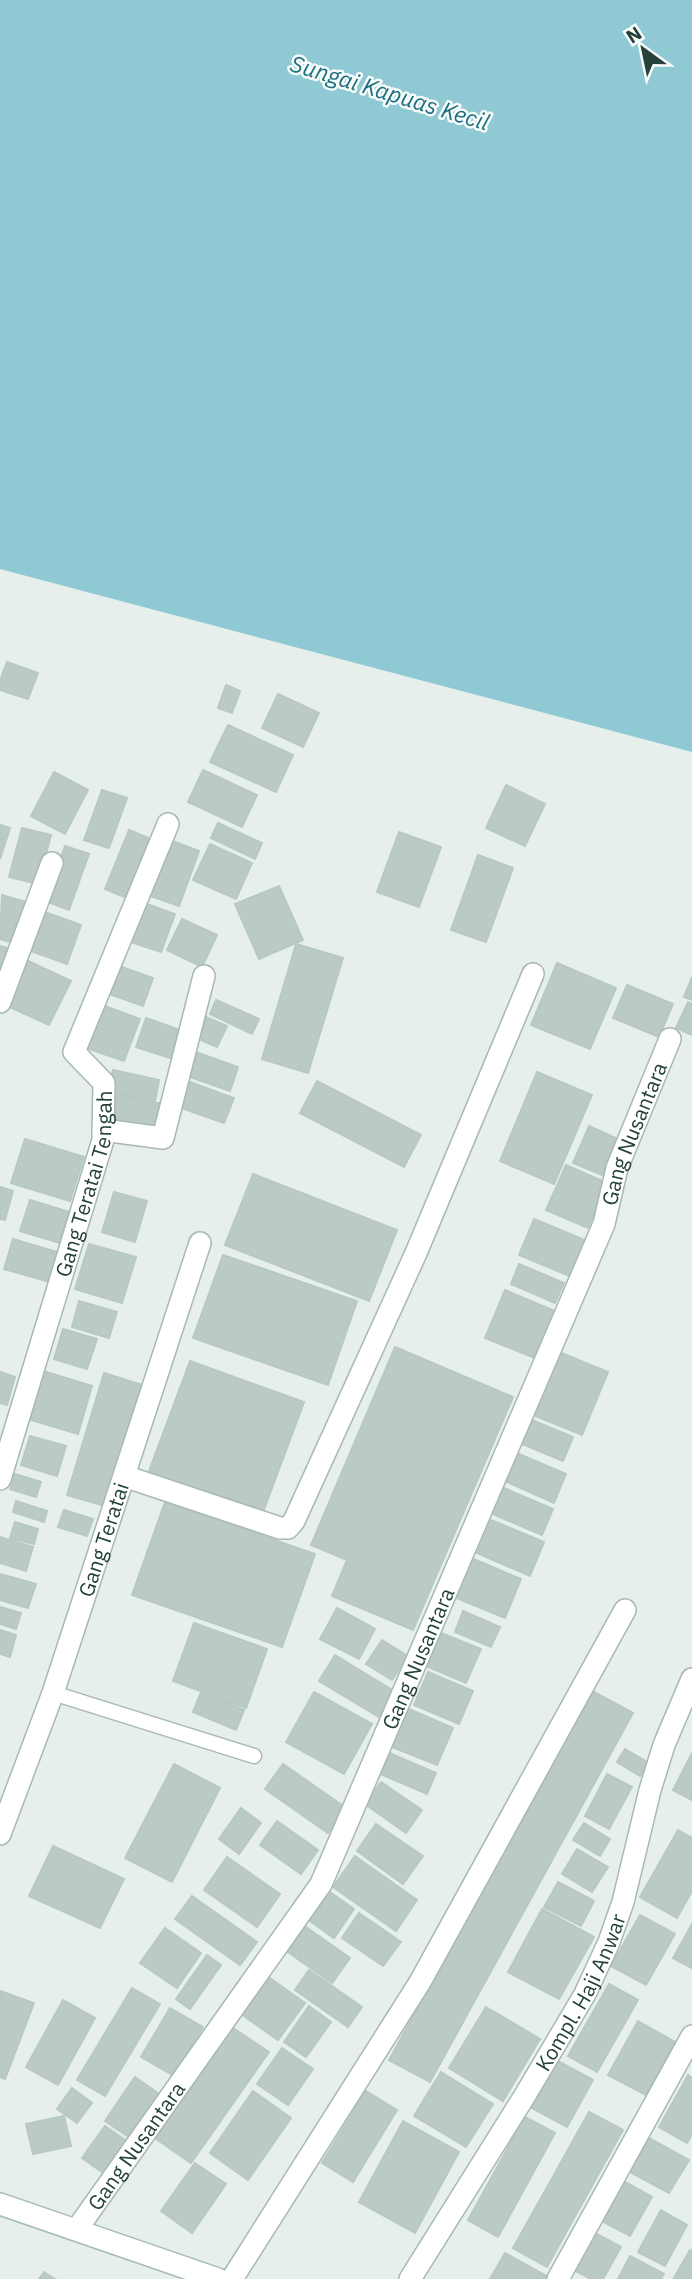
<svg xmlns="http://www.w3.org/2000/svg" width="692" height="2279" viewBox="0 0 692 2279" font-family="'IBM Plex Sans',sans-serif">
  <style>
    .water { fill: #8ec9d4 }
    .building { fill: #bbcac4; stroke: #b8c9c2; stroke-width: 2 }
    .lines { fill: none; stroke-linecap: round; stroke-linejoin: round }
    .service-casing { stroke: #a8b8b2; stroke-width: 17 }
    .minor-casing { stroke: #a8b8b2; stroke-width: 24 }
    .secondary-casing { stroke: #a4bbb3; stroke-width: 24 }
    .service { stroke: #fff; stroke-width: 14 }
    .minor { stroke: #fff; stroke-width: 21 }
    .secondary { stroke: #fff; stroke-width: 21 }
    .labels { text-anchor: middle; dominant-baseline: central; stroke-width: 5; stroke-linejoin: round; paint-order: stroke }
    .street-label { font-size: 21px; fill: #24423a; stroke: #f7fbf9 }
    .water-label { font-size: 23px; font-style: italic; fill: #1c6f80; stroke: #f7fbf9 }
  </style>
  <rect width="100%" height="100%" fill="#e6efeb"/>
  <!-- water -->
  <path class="water" d="M0,0H692V752L0,569Z"/>
  <!-- building -->
  <path class="building" d="M7,662L38,673L28,699L0,690V681Z
    M226,685L240,691L232,713L218,708Z
    M278,694L319,713L303,747L262,728Z
    M228,725L293,755L276,792L210,762Z
    M203,770L257,795L242,827L188,802Z
    M54,772L88,790L65,834L31,816Z
    M506,785L545,804L525,846L486,828Z
    M102,790L127,798L109,848L84,840Z
    M218,823L262,843L255,859L211,838Z
    M0,825L10,828L0,859Z
    M22,828L51,835L38,884L9,877Z
    M129,830L158,842L134,901L105,889Z
    M399,832L441,847L419,907L377,892Z
    M170,840L199,851L179,906L150,896Z
    M210,844L252,863L236,899L193,880Z
    M65,846L89,854L69,910L45,901Z
    M478,855L513,868L486,942L451,930Z
    M279,886L303,940L259,959L235,904Z
    M2,895L29,903L16,944L0,939Z
    M144,903L175,914L161,952L131,942Z
    M42,911L81,925L67,964L28,950Z
    M182,919L217,935L202,967L167,950Z
    M296,944L343,958L308,1073L262,1059Z
    M0,946L11,949L0,984Z
    M24,959L71,981L49,1025L3,1004Z
    M557,963L616,988L590,1049L531,1025Z
    M119,966L153,978L143,1006L109,994Z
    M692,977V1000L684,997Z
    M627,985L673,1004L659,1037L613,1018Z
    M216,1000L259,1019L252,1034L210,1014Z
    M688,1002L692,1004V1035L676,1028Z
    M102,1005L140,1019L124,1061L86,1048Z
    M206,1017L227,1026L217,1047L196,1038Z
    M146,1018L183,1031L173,1059L136,1047Z
    M193,1051L238,1067L230,1091L184,1075Z
    M113,1070L159,1080L155,1101L108,1091Z
    M537,1072L592,1095L554,1184L500,1161Z
    M187,1081L234,1098L224,1123L178,1107Z
    M317,1081L421,1135L404,1167L300,1113Z
    M114,1094L165,1104L159,1133L109,1123Z
    M589,1126L618,1139L602,1175L573,1163Z
    M25,1139L84,1157L70,1201L11,1183Z
    M566,1165L607,1183L588,1228L546,1210Z
    M253,1174L397,1230L369,1301L225,1245Z
    M0,1187L13,1191L5,1220L0,1219Z
    M114,1192L147,1201L135,1242L102,1232Z
    M30,1200L69,1212L60,1243L20,1231Z
    M534,1219L587,1241L572,1277L519,1255Z
    M13,1239L60,1253L50,1282L4,1269Z
    M89,1244L136,1257L122,1303L75,1289Z
    M223,1255L357,1301L328,1385L193,1338Z
    M519,1264L564,1283L555,1303L511,1284Z
    M505,1290L557,1312L537,1359L485,1338Z
    M79,1301L117,1312L109,1338L72,1327Z
    M63,1329L97,1339L87,1369L54,1359Z
    M395,1347L513,1397L413,1630L332,1596L347,1560L311,1545Z
    M559,1352L608,1372L582,1435L533,1415Z
    M190,1361L304,1402L262,1515L148,1474Z
    M43,1371L92,1386L78,1434L28,1419Z
    M0,1372L15,1377L7,1405L0,1403Z
    M104,1373L142,1385L105,1506L67,1495Z
    M532,1420L573,1437L563,1461L522,1444Z
    M30,1436L66,1446L57,1476L21,1465Z
    M519,1454L566,1474L554,1503L507,1482Z
    M15,1474L41,1482L36,1497L10,1489Z
    M499,1486L553,1509L542,1535L488,1512Z
    M16,1501L47,1511L44,1522L13,1512Z
    M165,1502L315,1554L282,1647L132,1595Z
    M64,1510L93,1519L87,1536L58,1527Z
    M491,1520L544,1542L530,1576L477,1553Z
    M15,1522L38,1529L34,1544L10,1538Z
    M0,1537L33,1547L26,1571L0,1563Z
    M471,1558L521,1579L505,1618L454,1597Z
    M0,1574L36,1584L28,1608L0,1600Z
    M0,1607L21,1613L16,1629L0,1624Z
    M337,1608L375,1629L359,1659L320,1639Z
    M463,1611L500,1627L491,1647L455,1632Z
    M194,1623L267,1649L246,1708L173,1681Z
    M0,1630L16,1635L10,1657L0,1654Z
    M441,1633L481,1649L466,1683L426,1666Z
    M382,1640L408,1656L392,1680L366,1664Z
    M335,1655L394,1691L379,1717L319,1681Z
    M428,1672L473,1691L459,1724L414,1705Z
    M592,1691L633,1713L430,2082L389,2060Z
    M201,1692L244,1710L236,1730L193,1712Z
    M314,1692L372,1724L344,1774L286,1742Z
    M404,1707L453,1728L437,1765L387,1745Z
    M625,1749L649,1763L640,1776L617,1762Z
    M387,1752L436,1773L427,1794L378,1773Z
    M692,1753V1800L673,1790Z
    M174,1764L220,1788L172,1882L125,1858Z
    M283,1764L346,1808L328,1833L265,1789Z
    M607,1774L632,1787L609,1829L585,1816Z
    M381,1782L422,1810L406,1833L365,1804Z
    M241,1808L261,1823L239,1854L219,1839Z
    M277,1821L318,1850L301,1874L260,1845Z
    M584,1823L610,1839L600,1856L573,1840Z
    M376,1824L423,1856L403,1884L357,1851Z
    M678,1830L692,1838V1891L677,1918L640,1897Z
    M53,1846L124,1879L100,1928L29,1896Z
    M577,1849L608,1867L592,1892L562,1874Z
    M355,1856L417,1900L396,1931L333,1887Z
    M227,1857L280,1894L257,1927L204,1890Z
    M558,1882L594,1901L581,1926L544,1907Z
    M327,1890L354,1909L334,1938L307,1919Z
    M192,1896L257,1942L240,1965L175,1919Z
    M542,1909L594,1937L559,1999L508,1972Z
    M359,1913L401,1942L383,1966L342,1938Z
    M640,1915L675,1934L646,1985L611,1966Z
    M692,1924V1968L673,1958Z
    M306,1927L350,1958L332,1983L288,1952Z
    M165,1928L201,1953L177,1988L140,1963Z
    M207,1955L221,1965L190,2009L176,1999Z
    M309,1970L362,2007L348,2027L295,1990Z
    M267,1976L305,2003L278,2040L241,2014Z
    M609,1984L638,2000L597,2072L568,2056Z
    M132,1988L160,2004L105,2096L77,2080Z
    M0,1991L34,2003L5,2079L0,2077Z
    M63,2000L95,2018L58,2085L26,2067Z
    M309,2006L331,2022L306,2057L284,2042Z
    M486,2007L540,2039L503,2101L449,2068Z
    M170,2008L203,2027L174,2076L141,2057Z
    M638,2021L675,2042L646,2095L608,2075Z
    M230,2026L269,2052L191,2163L152,2136Z
    M282,2048L313,2069L288,2105L257,2084Z
    M556,2060L593,2080L567,2127L530,2107Z
    M441,2072L493,2104L466,2147L414,2116Z
    M688,2075L692,2078V2134L687,2143L659,2127Z
    M135,2077L162,2096L132,2139L105,2121Z
    M72,2088L92,2103L77,2123L57,2109Z
    M253,2091L291,2118L248,2180L210,2153Z
    M366,2091L397,2110L353,2182L322,2163Z
    M589,2112L623,2130L547,2267L513,2248Z
    M64,2116L71,2146L33,2154L26,2124Z
    M525,2117L555,2133L498,2237L468,2220Z
    M403,2121L459,2152L415,2233L359,2202Z
    M105,2126L128,2142L105,2174L82,2158Z
    M649,2138L689,2160L669,2193L630,2172Z
    M195,2163L226,2184L192,2233L161,2211Z
    M622,2180L652,2197L630,2236L600,2220Z
    M661,2210L687,2225L665,2266L638,2252Z
    M593,2232L621,2247L603,2279H591L572,2269Z
    M690,2250L692,2251V2279H677L674,2278Z
    M505,2253L548,2277L547,2279H490Z
    M630,2256L664,2274L661,2279H618Z
    M44,2272L55,2279H39Z"/>
  <g class="lines">
    <!-- service casing -->
    <g class="service-casing">
      <path id="service" d="M53,1693L254,1756"/>
    </g>
    <!-- minor casing -->
    <g class="minor-casing">
      <g id="minor">
        <path d="M0,1002L52,863"/>
        <path d="M103,1130L163,1138L204,976"/>
        <path d="M124,1476L280,1528H288L294,1521L416,1253L533,974"/>
        <path id="s1" d="M0,1479L103,1140L104,1083L74,1052L168,824"/>
        <path id="s2" d="M0,1834L53,1693L200,1243"/>
        <path id="s3" d="M77,2229L321,1884L604,1224L617,1168L670,1039"/>
        <path d="M232,2279L420,1982L625,1610"/>
        <path id="s4" d="M410,2279L524,2097L585,1994L609,1942L623,1902L650,1790L664,1745L692,1679"/>
        <path d="M558,2279L692,2036"/>
      </g>
    </g>
    <!-- secondary casing -->
    <g class="secondary-casing">
      <path id="secondary" d="M0,2204L218,2279"/>
    </g>
    <!-- service -->
    <use href="#service" class="service"/>
    <!-- minor -->
    <use href="#minor" class="minor"/>
    <!-- secondary -->
    <use href="#secondary" class="secondary"/>
  </g>
  <g class="labels">
    <!-- street labels -->
    <g class="street-label">
      <text stroke="none"><textPath href="#s3" startOffset="1236">Gang Nusantara</textPath></text>
      <text stroke="none"><textPath href="#s1" startOffset="308">Gang Teratai Tengah</textPath></text>
      <text stroke="none"><textPath href="#s2" startOffset="312">Gang Teratai</textPath></text>
      <text stroke="none"><textPath href="#s3" startOffset="668">Gang Nusantara</textPath></text>
      <text stroke="none"><textPath href="#s4" startOffset="334">Kompl. Haji Anwar</textPath></text>
      <text stroke="none"><textPath href="#s3" startOffset="102">Gang Nusantara</textPath></text>
    </g>
    <!-- water labels -->
    <g class="water-label">
      <text transform="translate(390 92) rotate(17)">Sungai Kapuas Kecil</text>
    </g>
  </g>
  <!-- north arrow -->
  <g transform="translate(643 49) rotate(327)" stroke="#f7fbf9" stroke-width="5" paint-order="stroke">
  <path d="M0-5L12 26L0 18L-12 26Z" fill="#24423a"/>
  <text y="-10" font-size="19" font-weight="bold" text-anchor="middle" fill="#24423a">N</text>
  </g>
</svg>
